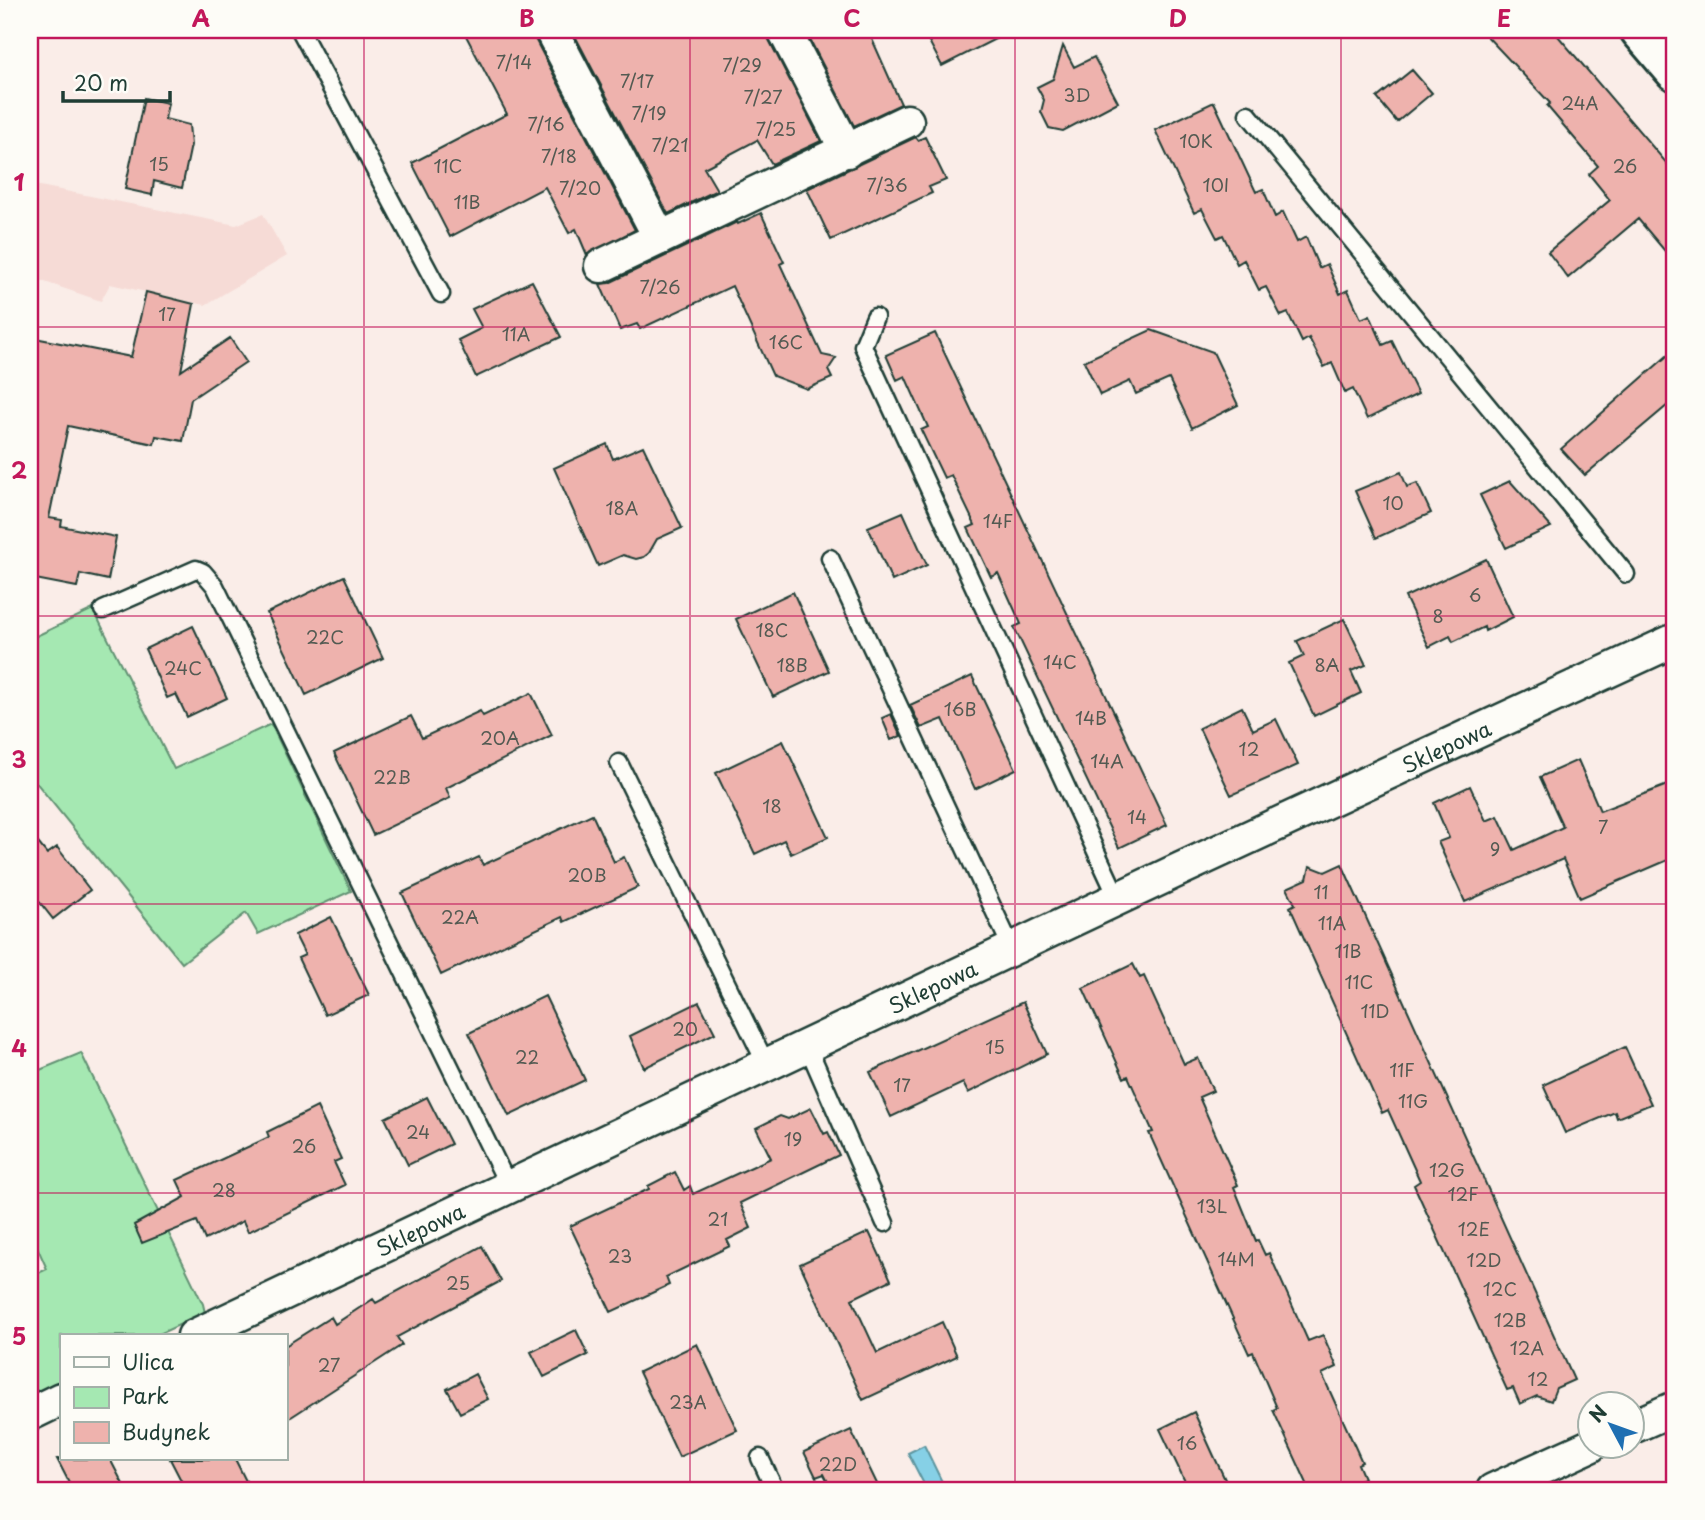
<svg xmlns="http://www.w3.org/2000/svg" width="1705" height="1520" viewBox="0 0 1705 1520" font-family="'Playpen Sans',sans-serif">
  <style>
    .built { fill: #f6dbd6 }
    .green { fill: #a5e8b2; stroke: #629273; stroke-width: 2 }
    .water { fill: #86d0e6; stroke: #5d959f; stroke-width: 2 }
    .building { fill: #eeb2ad; stroke: #1f3d34; stroke-width: 2 }
    .lines { fill: none; stroke-linecap: round; stroke-linejoin: round }
    .lane-casing { stroke: #1f3d34; stroke-width: 21 }
    .street-casing { stroke: #1f3d34; stroke-width: 37 }
    .secondary-casing { stroke: #1f3d34; stroke-width: 44 }
    .lane { stroke: #fdfcf7; stroke-width: 16 }
    .street { stroke: #fdfcf7; stroke-width: 32 }
    .secondary { stroke: #fdfcf7; stroke-width: 38 }
    .grid { fill: none; stroke: #c2185b; stroke-width: 2; stroke-opacity: 0.55 }
    .labels { text-anchor: middle; dominant-baseline: central; stroke-width: 5; stroke-linejoin: round; paint-order: stroke }
    .number-label { font-size: 18px; fill: #535a52 }
    .street-label { font-size: 21px; fill: #1f3d34; stroke: #fdfcf7 }
    .neatline { fill: none; stroke: #c2185b; stroke-width: 2.5 }
    .grid-label { font-size: 23px; text-anchor: middle; font-weight: bold; fill: #c2185b }
  </style>
  <rect width="100%" height="100%" fill="#faede8"/>
  <filter id="ink" filterUnits="userSpaceOnUse"><feTurbulence type="fractalNoise" baseFrequency=".0143" numOctaves="2"/><feDisplacementMap in="SourceGraphic" scale="14" xChannelSelector="R" yChannelSelector="G"/><feConvolveMatrix kernelMatrix="1 2 1 2 8 2 1 2 1" color-interpolation-filters="sRGB"/></filter>
  <g filter="url(#ink)">
    <!-- built -->
    <path class="built" d="M30,184L236,225L263,214L287,256L205,305L110,284L101,301L30,277Z"/>
    <!-- green -->
    <path class="green" d="M93,609L174,769L271,724L351,891L258,934L246,913L182,963L30,775V639Z
      M81,1053L203,1304L205,1313L155,1336H61V1381L30,1396V1277L47,1269L30,1231V1074Z"/>
    <!-- water -->
    <path class="water" d="M924,1445L945,1488L940,1490H927L908,1453Z"/>
    <!-- building -->
    <path class="building" d="M463,30H524L526,33L533,30L535,39L635,230L587,255L576,229L569,233L545,187L450,237L412,163L507,114Z
      M572,30H766L768,38L821,141L772,164L757,140L704,168L717,190L668,214Z
      M805,30H868L901,104L854,126Z
      M923,30H1013L942,66Z
      M1481,30H1553L1675,173V263L1638,219L1568,278L1548,252L1610,200L1589,174L1598,166L1547,106L1550,103Z
      M1063,46L1074,67L1094,57L1118,102L1063,131L1049,128L1041,112L1044,100L1037,87L1053,79Z
      M1412,70L1432,93L1397,122L1377,98Z
      M144,98L168,103L165,119L189,125L191,145L182,188L154,181L152,195L125,189Z
      M1214,102L1256,192L1263,189L1275,217L1283,212L1297,242L1306,237L1319,268L1327,264L1340,294L1348,290L1361,319L1370,315L1383,345L1392,341L1418,394L1367,419L1353,389L1345,393L1332,363L1324,367L1309,338L1302,342L1288,313L1281,316L1266,287L1259,290L1244,260L1237,264L1223,235L1217,238L1202,209L1194,213L1155,130Z
      M916,137L918,140L925,137L946,180L929,187L932,193L831,240L807,189Z
      M761,213L784,262L780,264L822,355L836,358L828,370L832,378L807,389L773,376L732,286L640,329L637,324L620,330L600,284L609,283L737,222L738,224Z
      M532,281L561,337L476,377L458,340L482,328L472,309Z
      M146,292L194,304L181,371L230,338L246,362L191,399L183,441L156,436L154,444L68,426L49,518L62,520L61,526L116,537L108,580L80,574L77,587L30,578V337L131,357Z
      M1151,330L1213,352L1238,405L1192,428L1169,379L1136,394L1130,381L1100,395L1084,361Z
      M935,333L1167,825L1119,848L1014,627L1021,624L998,573L991,577L968,528L975,525L951,475L944,478L921,430L928,427L905,376L897,380L886,355Z
      M1675,349V399L1585,475L1561,449Z
      M607,444L613,459L643,446L682,528L657,539L649,553L644,557L636,559L623,555L598,566L554,468Z
      M1401,472L1407,487L1417,483L1431,513L1376,538L1355,491Z
      M1510,481L1551,527L1506,548L1480,495Z
      M903,512L927,565L892,581L868,527Z
      M1486,559L1513,617L1485,631L1484,627L1453,642L1450,636L1429,647L1405,597Z
      M344,576L383,658L306,695L267,613Z
      M793,592L829,671L773,697L736,619Z
      M1344,619L1366,665L1351,671L1361,693L1314,716L1289,663L1304,656L1297,641Z
      M193,626L227,698L187,717L176,694L167,698L145,649Z
      M972,676L1016,769L975,789L943,719L921,728L910,705Z
      M531,693L552,735L446,788L450,798L373,835L334,753L411,716L422,738L480,711L483,716Z
      M1242,707L1253,730L1276,719L1298,765L1231,795L1199,728Z
      M891,714L901,736L891,740L882,718Z
      M783,741L828,837L791,854L784,840L755,854L716,773Z
      M1578,760L1600,811L1675,782V857L1580,898L1563,859L1465,902L1438,842L1449,838L1434,803L1470,786L1486,821L1498,816L1514,850L1563,827L1540,777Z
      M592,814L614,862L624,857L638,887L564,922L562,917L441,975L402,893L479,857L483,865Z
      M30,833L47,854L57,847L90,890L53,919L30,890Z
      M1342,864L1574,1380L1556,1388L1551,1401L1537,1396L1520,1404L1513,1388L1507,1390L1414,1185L1420,1181L1388,1110L1382,1113L1290,907L1295,904L1287,888L1307,879L1310,866L1325,872Z
      M331,917L369,995L325,1015L298,958L305,955L295,935Z
      M1133,964L1140,978L1144,976L1184,1064L1198,1058L1213,1091L1199,1097L1238,1185L1234,1187L1256,1241L1258,1240L1265,1255L1269,1253L1308,1341L1323,1335L1337,1367L1322,1374L1362,1462L1358,1464L1364,1478L1337,1490H1310L1273,1410L1277,1408L1253,1352L1249,1354L1149,1133L1153,1132L1128,1076L1124,1078L1083,988Z
      M545,996L585,1080L509,1116L469,1033Z
      M699,1002L715,1033L644,1068L630,1036Z
      M1023,1002L1047,1054L968,1093L963,1083L891,1117L870,1072Z
      M1625,1047L1651,1104L1617,1118L1615,1112L1565,1133L1543,1085Z
      M427,1097L451,1144L408,1165L385,1118Z
      M317,1107L341,1159L334,1162L345,1185L248,1232L243,1221L205,1240L197,1221L142,1243L134,1225L185,1197L177,1180L269,1137L267,1132Z
      M811,1108L824,1134L828,1132L839,1155L740,1203L751,1228L727,1240L730,1246L666,1277L669,1285L611,1312L570,1226L649,1189L648,1186L675,1172L684,1190L690,1186L693,1194L771,1158L756,1128L780,1116L788,1119Z
      M869,1232L891,1280L852,1299L877,1353L942,1322L957,1356L863,1400L800,1264Z
      M482,1246L501,1281L397,1337L402,1345L285,1421V1346L331,1317L335,1324L373,1299L376,1303Z
      M576,1330L588,1355L544,1377L531,1352Z
      M697,1344L737,1430L679,1457L639,1372Z
      M475,1374L488,1399L460,1413L447,1389Z
      M1194,1412L1214,1456L1230,1490H1189L1160,1429Z
      M851,1430L880,1490H832L824,1474L816,1477L804,1452Z
      M57,1459H110L126,1490H73Z
      M170,1459H235L246,1481L227,1490H186Z"/>
    <g class="lines">
      <!-- lane casing -->
      <g class="lane-casing">
        <path id="lane" d="M300,30L441,294
          M1248,114L1626,574
          M875,317L863,346L1118,899
          M830,558L1012,949
          M103,610L196,569L203,572L215,586L509,1187
          M619,763L766,1064
          M807,1045L885,1223
          M760,1458L775,1490"/>
      </g>
      <!-- street casing -->
      <g class="street-casing">
        <g id="street">
          <path d="M551,30L660,238"/>
          <path d="M784,30L847,151"/>
          <path d="M601,266L907,121"/>
          <path id="s1" d="M194,1336L1172,873L1675,640"/>
          <path d="M30,1414L61,1399"/>
          <path d="M1632,1427L1675,1408"/>
          <path d="M1493,1490L1590,1446"/>
        </g>
      </g>
      <!-- secondary casing -->
      <g class="secondary-casing">
        <path id="secondary" d="M1640,30L1675,71"/>
      </g>
      <!-- lane -->
      <use href="#lane" class="lane"/>
      <!-- street -->
      <use href="#street" class="street"/>
      <!-- secondary -->
      <use href="#secondary" class="secondary"/>
    </g>
  </g>
  <!-- grid -->
  <path class="grid" d="M364,30V1490M690,30V1490M1015,30V1490M1341,30V1490M30,327H1675M30,616H1675M30,904H1675M30,1193H1675"/>
  <g class="labels">
    <!-- number labels -->
    <g class="number-label">
      <text x="514" y="61">7/14</text>
      <text x="742" y="64">7/29</text>
      <text x="637" y="80">7/17</text>
      <text x="1077" y="94">3D</text>
      <text x="763" y="96">7/27</text>
      <text x="1580" y="102">24A</text>
      <text x="649" y="112">7/19</text>
      <text x="546" y="123">7/16</text>
      <text x="776" y="128">7/25</text>
      <text x="1196" y="140">10K</text>
      <text x="670" y="144">7/21</text>
      <text x="559" y="155">7/18</text>
      <text x="159" y="163">15</text>
      <text x="448" y="165">11C</text>
      <text x="1625" y="165">26</text>
      <text x="887" y="184">7/36</text>
      <text x="1216" y="184">10I</text>
      <text x="580" y="187">7/20</text>
      <text x="467" y="201">11B</text>
      <text x="660" y="286">7/26</text>
      <text x="167" y="313">17</text>
      <text x="516" y="333">11A</text>
      <text x="786" y="341">16C</text>
      <text x="1393" y="502">10</text>
      <text x="622" y="507">18A</text>
      <text x="998" y="520">14F</text>
      <text x="1475" y="594">6</text>
      <text x="1438" y="615">8</text>
      <text x="772" y="629">18C</text>
      <text x="325" y="636">22C</text>
      <text x="1060" y="661">14C</text>
      <text x="792" y="664">18B</text>
      <text x="1327" y="664">8A</text>
      <text x="183" y="667">24C</text>
      <text x="960" y="708">16B</text>
      <text x="1091" y="717">14B</text>
      <text x="500" y="737">20A</text>
      <text x="1249" y="748">12</text>
      <text x="1107" y="760">14A</text>
      <text x="392" y="776">22B</text>
      <text x="772" y="805">18</text>
      <text x="1137" y="816">14</text>
      <text x="1603" y="826">7</text>
      <text x="1495" y="848">9</text>
      <text x="587" y="874">20B</text>
      <text x="1321" y="891">11</text>
      <text x="460" y="916">22A</text>
      <text x="1332" y="922">11A</text>
      <text x="1348" y="950">11B</text>
      <text x="1359" y="981">11C</text>
      <text x="1375" y="1010">11D</text>
      <text x="685" y="1028">20</text>
      <text x="995" y="1046">15</text>
      <text x="527" y="1056">22</text>
      <text x="1402" y="1069">11F</text>
      <text x="902" y="1084">17</text>
      <text x="1413" y="1100">11G</text>
      <text x="418" y="1131">24</text>
      <text x="793" y="1138">19</text>
      <text x="304" y="1145">26</text>
      <text x="1447" y="1169">12G</text>
      <text x="224" y="1189">28</text>
      <text x="1463" y="1193">12F</text>
      <text x="1212" y="1205">13L</text>
      <text x="718" y="1218">21</text>
      <text x="1474" y="1228">12E</text>
      <text x="620" y="1255">23</text>
      <text x="1236" y="1258">14M</text>
      <text x="1484" y="1259">12D</text>
      <text x="458" y="1282">25</text>
      <text x="1500" y="1288">12C</text>
      <text x="1510" y="1319">12B</text>
      <text x="1527" y="1347">12A</text>
      <text x="329" y="1364">27</text>
      <text x="1538" y="1378">12</text>
      <text x="688" y="1401">23A</text>
      <text x="1187" y="1442">16</text>
      <text x="838" y="1463">22D</text>
    </g>
    <!-- street labels -->
    <g class="street-label">
      <text stroke="none"><textPath href="#s1" startOffset="1384">Sklepowa</textPath></text>
      <text stroke="none"><textPath href="#s1" startOffset="817">Sklepowa</textPath></text>
      <text stroke="none"><textPath href="#s1" startOffset="250">Sklepowa</textPath></text>
    </g>
  </g>
  <!-- margin -->
  <rect width="1705" height="1520" fill="none" stroke="#fdfcf7" stroke-width="77"/>
  <!-- legend -->
  <rect x="60" y="1334" width="228" height="126" fill="#fdfcf7" stroke="#a4b0a9" stroke-width="2"/>
  <rect x="74" y="1357" width="35" height="10" fill="#fdfcf7" stroke="#a4b0a9" stroke-width="2"/>
  <text x="122" y="1370" font-size="21" fill="#1f3d34">Ulica</text>
  <rect x="74" y="1387" width="35" height="21" fill="#a5e8b2" stroke="#a4b0a9" stroke-width="2"/>
  <text x="122" y="1404" font-size="21" fill="#1f3d34">Park</text>
  <rect x="74" y="1422" width="35" height="21" fill="#eeb2ad" stroke="#a4b0a9" stroke-width="2"/>
  <text x="122" y="1440" font-size="21" fill="#1f3d34">Budynek</text>
  <!-- north arrow -->
  <g transform="translate(1611 1425) rotate(311)"><circle r="33" fill="#fdfcf7" stroke="#a4b0a9" stroke-width="2"/>
  <path d="M0-5L12 26L0 18L-12 26Z" fill="#1f6fb2"/>
  <text y="-10" font-size="19" font-weight="bold" text-anchor="middle" fill="#1f3d34">N</text>
  </g>
  <!-- scale -->
  <path d="M63 91v10h107v-10" fill="none" stroke="#1f3d34" stroke-width="3.5"/>
  <text x="74" y="91" font-size="21" fill="#1f3d34" stroke="#fdfcf7" stroke-width="5" paint-order="stroke">20 m</text>
  <rect x="38" y="38" width="1628" height="1444" class="neatline"/>
  <g class="grid-label">
    <text x="201" y="27">A</text>
    <text x="527" y="27">B</text>
    <text x="852" y="27">C</text>
    <text x="1178" y="27">D</text>
    <text x="1504" y="27">E</text>
    <text x="19" y="191">1</text>
    <text x="19" y="479">2</text>
    <text x="19" y="768">3</text>
    <text x="19" y="1057">4</text>
    <text x="19" y="1345">5</text>
  </g>
</svg>
